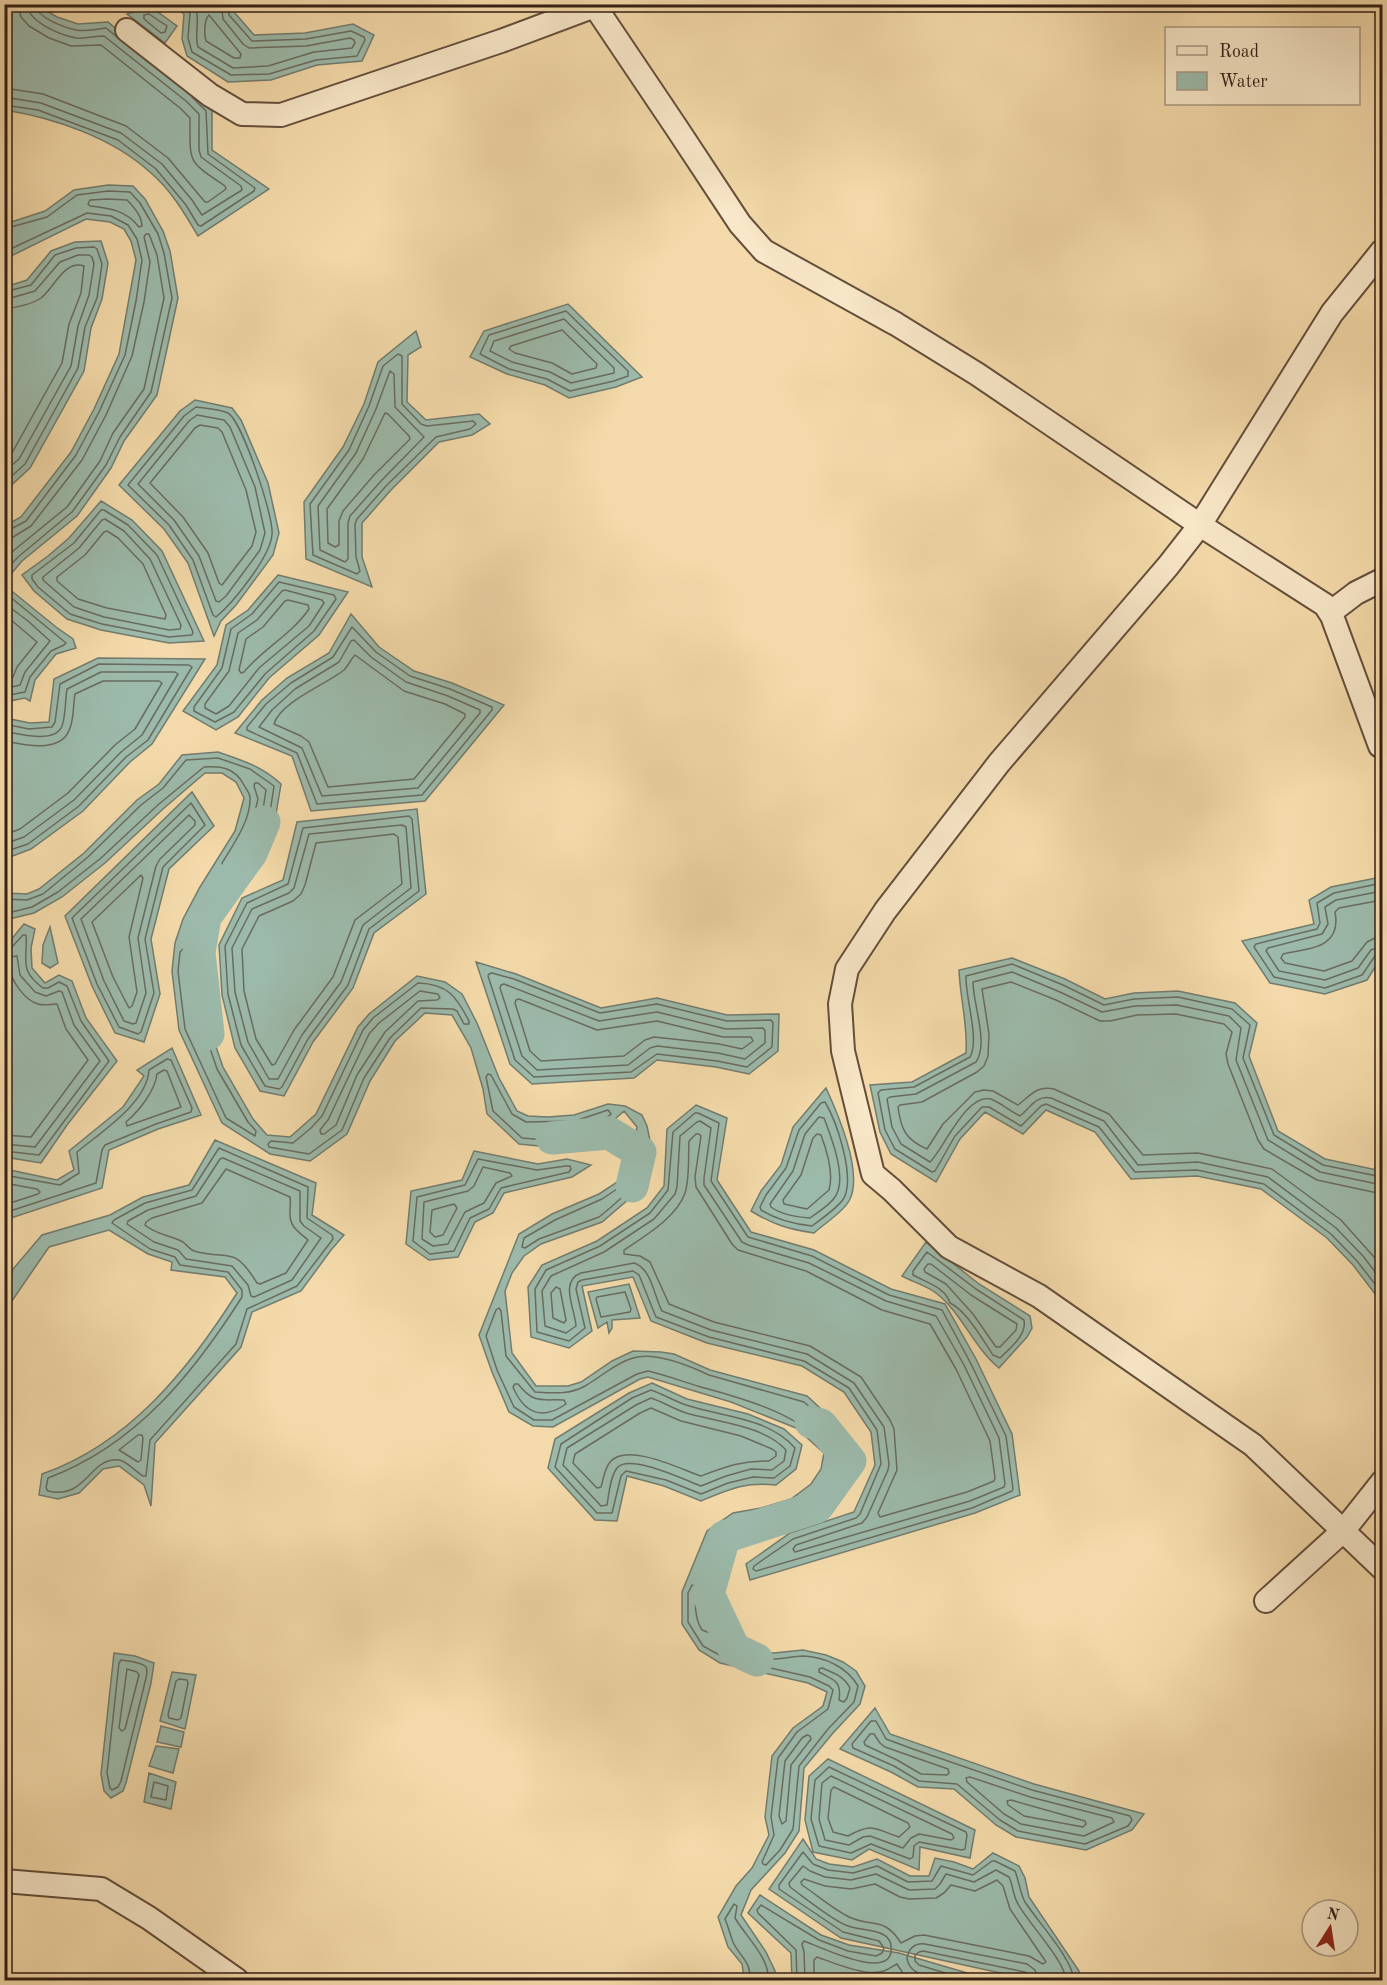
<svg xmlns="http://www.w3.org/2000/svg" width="1387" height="1985" viewBox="0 0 1387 1985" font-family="'Old Standard TT',serif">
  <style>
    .water { fill: #9cbaab; stroke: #727c6f; stroke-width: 1.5 }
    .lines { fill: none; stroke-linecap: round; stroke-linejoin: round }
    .shore { stroke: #686c60; stroke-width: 1.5 }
    .river { stroke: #9cbaab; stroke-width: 33 }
    .minor-casing { stroke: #644e3b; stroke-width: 26 }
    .minor { stroke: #f8e7c8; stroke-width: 22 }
  </style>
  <rect width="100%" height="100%" fill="#f4daaa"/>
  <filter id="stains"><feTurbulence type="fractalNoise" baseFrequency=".00333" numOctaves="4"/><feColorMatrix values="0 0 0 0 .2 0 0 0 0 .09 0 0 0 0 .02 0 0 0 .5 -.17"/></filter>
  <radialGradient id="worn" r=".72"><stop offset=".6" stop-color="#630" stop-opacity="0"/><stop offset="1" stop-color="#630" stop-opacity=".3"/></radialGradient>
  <!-- water -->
  <path class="water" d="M4,5H37L57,17L78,24L108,22L212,108V150L269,189L198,236C185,214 171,190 151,173C113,138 55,118 5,110Z
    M172,5H234V12L254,35L305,33L353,24L374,35L362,61L317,65L271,80L228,82L187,56L182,39L184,14Z
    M151,7L177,26L165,43L127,14Z
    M108,185L133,186L145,199L163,231L170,251L178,298L157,395L124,441L111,468L77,516L22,561L5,581V526L21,517L71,452L94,409L119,354L136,260L131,241L124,229L110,222L86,219L5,259V224L45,211L74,190Z
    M101,241L108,263L102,299L91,328L84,371L30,468L5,491V287L27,280L51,251L75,242Z
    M568,304L642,377L616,387L569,398L545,385L507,374L470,357L484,331Z
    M416,331L421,347L408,355L407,402L426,420L479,414L490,424L472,435L439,442L391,490L362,523V557L372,587L306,559L304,502L343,447L364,404L378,362Z
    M195,400L232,408L241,420L268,483L279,533L273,555L236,605L221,621L214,636L188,563L164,529L119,485L180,411Z
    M101,501L132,520L162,551L204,641L169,643L101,630L67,619L34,591L22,575L48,556L69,538Z
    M278,575L348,592L319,635L269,678L238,717L216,730L183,711L217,665L226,625L248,610Z
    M8,588L56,627L73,639L76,648L56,654L35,680L30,701L25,698L5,702L4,593Z
    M351,614L379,647L414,671L452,683L504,705L425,801L311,811L292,756L235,733L262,700L287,678L329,653Z
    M98,658L205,659L152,744L130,762L83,811L31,849L5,859V718L30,723L49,722L54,679Z
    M218,752C241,760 262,766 281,784L275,820L258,853L232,870L195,918L190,938L192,954L212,1018L215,1044L223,1067L253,1119L267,1135L290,1137L316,1114L358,1027L369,1014L417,976L445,982L462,994L477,1023L499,1078L517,1111L528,1116L548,1117L574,1115L608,1104L625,1106L642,1115L647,1126L652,1150L644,1186L602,1222L541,1244L524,1256L512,1273L505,1291L512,1353L536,1386H568L581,1382L612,1361L633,1351L661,1352L674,1354L710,1370L807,1396L834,1421L845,1441L835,1469L826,1484L809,1504L740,1526L715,1545L705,1571L702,1594V1611L705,1625L737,1636L763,1652L774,1653L803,1650L826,1655L843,1662L856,1671L865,1686L860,1704L833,1733L804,1768L799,1831L785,1853L751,1890L741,1915L766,1952L775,1971L774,1980H741L744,1977L742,1964L728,1947L718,1917L736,1886L752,1868L769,1835L765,1817L772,1756L793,1728L823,1706L827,1692L808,1683L720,1663L699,1650L682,1624V1592L707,1531L733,1513L761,1508L791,1499L811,1484L821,1469L824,1453L796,1428L731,1402L648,1377L640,1379L553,1427L533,1426L509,1412L492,1372L479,1335L519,1234L552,1214L599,1194L619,1181L628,1167L637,1127L624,1111L588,1143L569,1149L519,1144L487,1114L483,1089L471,1048L452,1015L425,1013L395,1041L370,1081L347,1134L310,1161L270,1154L222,1123L179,1030L172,971L175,943L183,919L200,887L235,831L244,798L236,782L222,773H205L163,809L105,863L62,897L34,913L5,920V893L27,894L39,889L84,853L137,800L159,784L182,755Z
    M192,792L214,826L169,869L151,939L160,994L144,1042L115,1033L92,986L65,916Z
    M417,809L426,894L374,933L353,988L313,1042L284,1096L260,1091L235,1048L222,995L219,945L242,898L283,880L297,822Z
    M1381,877L1382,878V956L1367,980L1325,994L1270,983L1242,941L1314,924L1309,900L1331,887Z
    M24,924L35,929L31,948L32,968L45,983L59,975L72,981L86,1018L117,1061L67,1125L41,1163L5,1157V947Z
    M50,927L58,963L50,968L42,963L43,945Z
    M1012,958L1065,979L1105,999L1134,993L1178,991L1235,1003L1257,1023L1249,1056L1278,1131L1325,1159L1382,1171V1303L1353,1265L1327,1238L1261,1189L1197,1176L1131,1179L1095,1132L1046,1110L1023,1134L985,1112L960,1139L936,1182L891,1154L880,1132L870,1085L912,1082L966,1053C968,1025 960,998 959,970Z
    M476,962L516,974L601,1008L657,998L727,1015L779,1014L778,1051L749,1074L716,1067L657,1060L634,1078L532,1084L510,1064Z
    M172,1048L201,1115L158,1129L109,1150L102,1188L5,1220V1169L57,1180L74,1170L69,1151L123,1107L144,1076L137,1070Z
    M826,1088C838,1114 864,1174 849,1201C842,1213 825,1223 814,1233C788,1229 774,1225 751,1211L761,1191L781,1165L793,1127Z
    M696,1105L727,1118L717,1180L751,1232L814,1250L891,1289L945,1304L976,1359L1012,1434L1020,1495L975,1513L750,1580L746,1564L790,1533L854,1512L875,1465L871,1432L844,1392L802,1366L707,1343L651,1321L633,1277L582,1286L592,1331L569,1348L531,1337L528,1287L542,1265L597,1241L647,1208L664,1186L667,1129Z
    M215,1140L316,1183L312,1215L344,1235L331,1250L301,1291L252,1312L241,1347L155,1443L151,1506L144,1485L119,1466L103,1469L79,1493L58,1499L39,1495L42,1474C129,1444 189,1369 237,1293L225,1277L171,1270L172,1262L148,1254L109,1230L49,1247L5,1311V1297L13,1269L42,1235L110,1215L143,1197L189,1185Z
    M474,1151L538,1164L567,1159L591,1165L572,1177L504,1193L493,1213L475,1222L458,1257L429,1260L406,1244L411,1191L462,1180Z
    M926,1242L979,1284L1030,1316L1032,1328L1027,1337L999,1368C974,1348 962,1313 936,1293C927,1286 913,1282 902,1276Z
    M629,1284L640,1318L612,1320V1328L609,1333L607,1322L598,1328L588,1292Z
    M652,1383L687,1399L748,1414L784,1429L802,1445L796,1469L776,1485C744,1482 730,1489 701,1501L664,1486L627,1476L617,1521L595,1520L548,1468L555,1439L629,1393Z
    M114,1653L135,1656L154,1663L151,1683L126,1783L123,1791L111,1798L104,1791L101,1774Z
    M172,1672L196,1675L185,1729L160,1721Z
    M875,1708L890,1734L1034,1784L1144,1814L1132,1830L1086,1850L1016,1837L996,1825L954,1789L918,1787L891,1772L840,1749Z
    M161,1726L184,1732L181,1747L157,1742Z
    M156,1746L179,1749L173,1773L149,1766Z
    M828,1759L975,1830L970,1858L920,1847L919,1870L869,1849L852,1860L813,1852L805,1820L809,1776Z
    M149,1773L176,1782L171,1809L144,1802Z
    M803,1839L816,1859L829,1864L853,1867L877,1859L910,1876H929L935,1858L954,1862L973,1869L993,1853L1019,1866L1025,1878L1029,1897L1079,1971L1080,1980H1041L1014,1976L841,1938L769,1889Z
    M760,1895L821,1935L849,1945L899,1953L991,1980H792L791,1953L748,1913Z"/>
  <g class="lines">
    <!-- shore -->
    <path class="shore" d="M35,4C37,18 63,27 76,30C85,32 96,29 106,28L117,37
      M182,4L190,13L188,38L192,52L231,75L269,74L316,60L357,56L365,40L364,37L351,31L306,39L252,41L229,15L228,4
      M194,4C201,17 194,33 198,47L233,68L268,66L314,52L352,48L355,43L354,40L350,38L306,46L249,48L243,44L223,19L221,4
      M149,14L167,26L165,32L161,33L144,19V15Z
      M209,15L241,54L240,58H234L206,41C204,34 204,20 209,15Z
      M4,88L43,94L126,126L168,158L205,202H208L226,189L225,186C187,160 190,164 190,118L180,108L101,45L71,46L49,38L29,26L21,17L18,4
      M4,97L41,103L121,133L162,164L192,200L202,215L242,190L241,186L201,157L199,150V114L186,101L104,36C95,36 85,39 76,38C60,35 28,22 27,4
      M4,105L38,110L118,140L156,169L186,205L198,225L201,226L254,191L255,188L208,154L206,111L192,97
      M108,199L127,200C134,207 142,217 142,226L139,227C126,210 109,208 90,206L88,204L90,200Z
      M4,229L47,217L77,195L108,191L130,192L140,203L158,234L164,253L172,298L151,392L120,437L106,465L72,512L18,557L4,572
      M4,252L87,213L111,216L128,225L137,239L142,260L136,301L125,355L99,412L76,455L26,521L9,530L4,531
      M4,292L31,285L55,255L76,248L94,247L97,249L102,264L97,298L85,327L78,368L25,464L4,483
      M4,300L35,291L60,262L78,255H89L92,257L94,264L89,295L78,326L71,366L19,459L4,472
      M4,309C15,308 32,304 41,298C54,288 65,259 84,266L81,293L69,324L62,363L12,453L4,460
      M566,311L628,371V376L614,381L570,391L547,379L509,369L480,354L489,335Z
      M564,319L614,368V373L571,383L550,372L512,362L490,351L494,341Z
      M562,330L597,364L596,368L572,374L552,363L515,353L509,349L511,346Z
      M398,354L402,356V404L421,424L427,426L473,421L476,424L470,429L436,437L386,486L357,519L355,524L356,557L360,571L357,574L313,555L310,504L349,450L369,406L383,366Z
      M390,371L394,374L395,407L424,437L381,481L350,516L348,523V559L345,562L320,550L318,506L356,453L376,409Z
      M196,407C205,408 220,409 228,413C242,421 274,517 272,534C271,556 233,603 216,617L213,615L193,560L169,525L128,485L184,416Z
      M385,413L388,414L409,436L410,439L374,475L343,511L339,521V545L335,547L328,543L327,509L363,459Z
      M197,415L224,420L230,427L255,487L265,533L260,550L226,596L219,602L216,601L199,556L174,520L138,484L189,421Z
      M200,425L218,428L222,432L246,490L256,532L252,546L222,585L219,583L208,553L183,517L150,483L195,428Z
      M101,510H104L128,525L157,555L193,632L192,635L169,637L102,624L70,614L38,587L32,579V575L74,543Z
      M105,519L124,531L150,559L181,625L180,629L169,630L104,617L74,607L43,580V577L79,548L102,520Z
      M107,531L118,538L143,564L166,615L165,619L107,608L78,599L57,581V577L85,555L104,532Z
      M4,538L13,537L31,526L82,460L106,415L132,356L144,302L150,262L144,237L146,234H149L157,255L164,298L144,389L113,433L100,461L67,507L13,551L4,561
      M279,582L334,595L336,599L314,631L265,674L234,712L215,722L194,711V707L222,668L231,629L252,614Z
      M285,590L322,600L324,603L309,626L259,668L229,706L216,714L205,708V704L229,671L238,633L257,620L282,591Z
      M4,596H9L66,643L64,645L51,651L30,677L25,692L4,696
      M288,600L308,605L309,609C292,634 263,649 244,672L241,673L239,670L246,639L263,627L285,601Z
      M4,603L28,621L50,641L25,672L20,685L4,689
      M4,614L37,642L17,667L13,677L4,680
      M352,627L376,652L410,676L450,689L492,707V710L422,795L317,804L297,753L247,730V727L266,704L291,683L333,657Z
      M354,640L371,657L406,682L448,696L480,710V713L418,788L322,796L302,748L259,727L272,710L295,689L339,662L351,641Z
      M355,655L404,691L445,704L465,714V717L414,779L328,787L309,742L301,736L274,724C280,702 327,684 344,670C348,666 351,659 355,655Z
      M4,724L29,729L52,727L55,722L60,684L99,664L189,665L192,667L148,740L126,757L79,806L28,844L4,852
      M4,731C18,734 55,744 62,726C66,715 65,700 67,689L101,672H175L178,674L142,735L121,752L74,800L24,837L4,844
      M4,741C24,745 62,754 70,728C74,718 73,705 75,694L103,681H159L162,683L135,729L115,745L68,793L20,829L4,835
      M255,783H258L266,790L262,816L255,827L252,824L258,799L254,786Z
      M191,803L205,825L163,867L145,939L154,993L141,1032L138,1034L119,1027L97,984L72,918Z
      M189,815L195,821V825L160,859L156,866L138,938L146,993L136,1023L133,1024L124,1021L104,981L81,919Z
      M409,816L412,819L419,891L369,929L348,985L308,1039L282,1087L279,1089L265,1086L241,1045L228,994L225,946L247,903L288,884L303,828Z
      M402,825L406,827L411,888L363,925L341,982L302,1035L278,1079H269L248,1042L235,992L232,948L252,909L289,893L294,888L309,834Z
      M394,834L398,837L402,884L355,920L333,977L294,1030L275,1064L272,1065L256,1039L244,991L242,949L259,916L293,901L301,894L305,885L316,843Z
      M141,875L143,878L129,937L137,992L132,1006L129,1008L113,977L92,922Z
      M1382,883L1334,893L1317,903L1320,923L1317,929L1256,944L1254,947L1274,977L1325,988L1362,975L1375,956L1382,954
      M1382,891L1336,900L1325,907L1328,924L1322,934L1268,948L1266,951L1279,971L1325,980L1358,968L1371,950L1382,946
      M4,899L27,900L43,894L88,857L141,805L163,788L186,760L218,758L250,769L274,786L269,819L254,848L227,866H223L222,863C233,845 251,820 250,798C250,793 246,789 244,785C235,768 222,766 204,767L159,804L101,858L58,892L32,907L4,914
      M1382,900L1339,908L1335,912C1342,949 1309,948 1283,954L1281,958L1285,963L1324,971L1352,961L1367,942L1375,938L1382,937
      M183,949L186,951L206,1019L209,1045L217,1069L248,1122L256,1131L255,1136L226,1118L185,1029L178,971L180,952Z
      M4,950L11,948L23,935H26C28,959 18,970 43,988H48L59,982L67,986L81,1021L109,1061L39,1155L4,1151
      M4,958L17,956L20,975L35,992L46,996L59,991L62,992L74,1025L100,1061L35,1147L4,1144
      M4,967L9,968C12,981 24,1000 38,1004C44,1006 51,1004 57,1004L66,1029L88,1060L31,1137L4,1135
      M492,973L514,979L600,1013L657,1004L727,1021L771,1020L773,1023L772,1047L747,1067L717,1061L657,1054L631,1072L534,1077L515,1060L488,976L489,974Z
      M418,983C448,984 456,996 469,1021V1024H464L457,1011L453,1009L421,1008L390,1038L364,1078L342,1130L309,1154L269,1147L268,1144L271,1141L293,1143L311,1128L322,1116L363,1030L373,1018Z
      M504,984L599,1021L657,1012L726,1029L763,1028L765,1031V1043L745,1059L718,1053L657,1046L650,1048L628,1065L537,1070L522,1056L500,988L501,985Z
      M420,991L438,994L440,998L437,1000L418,1001L385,1032L357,1075L336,1125L324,1134H321L320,1130L328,1120L369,1034L379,1023Z
      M519,999L597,1030L657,1021L723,1037H751L753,1041L742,1049L719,1044L654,1037L645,1040L624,1056L541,1061L530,1051L515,1003L516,1000Z
      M164,1070L167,1071L181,1107L127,1126L126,1122C139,1111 155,1091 157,1074Z
      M488,1074L491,1075L512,1114L526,1122L575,1121L608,1110L611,1114L585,1137L569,1142L522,1138L493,1111L486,1077Z
      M825,1102C837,1122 855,1176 844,1198C838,1208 821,1219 812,1226C793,1224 777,1220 761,1210L760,1207L766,1195L786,1168L799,1130L821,1103Z
      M695,1113H698L719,1123L711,1181L748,1237L812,1256L889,1295L942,1310L970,1362L1006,1436L1013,1489L1012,1491L972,1508L756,1571L753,1569L754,1566L793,1539L856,1518L860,1514L881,1464L877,1430L849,1388L804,1361L709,1337L656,1317L639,1275L633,1271L582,1280L578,1282L576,1289L585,1328L569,1341L537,1332L535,1289L546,1270L600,1246L650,1213L668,1190L673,1132Z
      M819,1117L824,1118C831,1137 848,1178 835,1197C830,1205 818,1212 810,1218C796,1217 782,1215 771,1207L770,1204L793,1171L805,1134Z
      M700,1121L711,1128L704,1178V1185L742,1242L748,1245L809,1263L886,1301L936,1316L964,1365L999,1438L1005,1484L1004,1487L970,1501L795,1552L793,1549L796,1545L862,1523L867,1517L888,1470L889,1464L884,1427L854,1383L807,1354L711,1330L662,1311C654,1296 652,1269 634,1263L581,1273C559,1281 575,1309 576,1326L566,1333L545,1326L542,1291L551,1276L604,1252L654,1219L675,1194L677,1187L680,1136L697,1122Z
      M696,1134H699L701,1136L695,1177L696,1187L732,1244L738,1250L806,1271L882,1310L930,1324L956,1369L990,1441L995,1478L994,1481L967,1492L880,1517L878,1513L897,1470L894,1429L890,1420L861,1377L810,1346L714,1322L669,1304L650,1262L640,1256L624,1254V1250C645,1236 677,1217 685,1193C690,1177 688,1157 689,1141Z
      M817,1134L821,1135C827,1151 834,1173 829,1190L807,1209L784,1204L783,1200L801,1175L813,1138Z
      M642,1143L645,1144L646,1150L638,1183L610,1208L599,1217L539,1239L525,1248L522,1247L524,1238L555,1220L602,1199L623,1185L634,1169L639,1145Z
      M219,1148L308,1187L307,1218L332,1235L333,1239L297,1286L247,1309L236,1344L150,1440L146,1476H143C136,1472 127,1461 119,1460C89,1457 87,1500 48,1491L46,1488L48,1478C136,1445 193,1374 242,1297V1290L228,1272L180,1265L175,1257L150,1249L112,1223L114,1220L145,1203L192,1190Z
      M223,1158L300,1191V1221L304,1226L321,1238L292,1280L254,1297L251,1296L248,1285L232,1266L186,1259L178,1250L154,1242L127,1224L128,1221L148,1210L196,1196L220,1159Z
      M478,1159L537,1170L566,1166H570L571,1169L569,1172L501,1188L489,1209L470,1218L454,1251L430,1254L413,1241L417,1197L465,1185Z
      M483,1167L510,1173L512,1176L496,1183L484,1203L465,1212L448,1244L433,1246L422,1239L424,1202L468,1191L474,1186Z
      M226,1169L290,1197C291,1202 290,1207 290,1212C289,1227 299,1232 308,1240L286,1273L260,1284L257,1283C233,1244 230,1261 194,1251C189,1249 187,1245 183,1242C171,1235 156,1235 145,1225L146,1222L152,1218L202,1203Z
      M4,1175L60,1185L79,1173L77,1152C101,1132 147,1103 149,1070L167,1059L171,1060L192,1108L191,1112L156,1124L105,1145L102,1150L96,1183L4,1213
      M1382,1177L1323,1165L1274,1135L1243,1058L1250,1025L1232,1009L1178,997L1134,999L1104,1005L1063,985L1012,964L966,976C965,998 980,1039 970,1057L914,1087L881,1090L878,1093L885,1130L895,1149L932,1172L935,1171L955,1136L982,1107H989L1021,1126L1041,1106L1046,1104L1099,1127L1135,1172L1197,1170L1264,1184L1331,1234L1357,1261L1382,1293
      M4,1183L37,1189L40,1192L38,1194L4,1205
      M1382,1185L1320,1172L1268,1140L1236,1060L1241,1028L1229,1016L1177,1005L1135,1006L1102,1012L1060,992L1012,972L973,982C973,1005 989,1043 976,1062L916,1094L890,1097L887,1099L892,1127L901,1144L930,1162C943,1150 967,1092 991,1099C1001,1103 1010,1111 1020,1116C1030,1108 1036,1095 1051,1098L1104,1121L1138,1165L1198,1162L1268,1177L1336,1228L1363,1256L1382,1281
      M1382,1194L1317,1180L1264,1149L1258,1140L1228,1064L1226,1054L1232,1032L1224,1024L1176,1014L1137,1015L1110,1021H1100L1056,1000L1011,982L982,989L989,1034L988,1056L984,1066L977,1072L922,1102L900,1105L898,1107C901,1130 906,1140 927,1149L943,1124L975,1092L984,1090L993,1091L1018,1105C1031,1095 1037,1085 1054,1089L1109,1114L1143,1155L1198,1153L1272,1169L1341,1220L1382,1266
      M454,1204L457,1208L443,1235L435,1237L430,1232L432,1210Z
      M927,1252L976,1289L1024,1320C1027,1335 1010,1348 1000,1358L993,1355C983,1340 966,1310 950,1303C945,1287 927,1283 913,1275V1271Z
      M928,1264H931L971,1295L1017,1324L1016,1330L1000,1347H996L973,1314L946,1284L925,1272L924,1269Z
      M556,1287L560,1289L566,1320L564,1323L553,1318L551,1293Z
      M625,1292L631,1309L630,1312L601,1317L596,1299L597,1297Z
      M499,1308L501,1311L506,1356L535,1392C551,1393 570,1395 585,1386C601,1377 615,1363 633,1358C655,1351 690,1366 709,1375L804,1402L829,1424L838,1441L835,1451L830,1452C803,1414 744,1399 701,1387C683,1382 666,1375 648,1371L637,1374L552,1420H534L514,1407L497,1370L486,1336L496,1310Z
      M515,1384H518C534,1404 540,1399 564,1400L566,1404C542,1421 524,1413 513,1387Z
      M651,1390C663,1394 674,1401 686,1405C722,1417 768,1417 795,1448L790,1466L774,1478L753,1477L728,1483L701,1494L666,1480L626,1471L621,1476L612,1513H597L555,1467L561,1444L632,1398Z
      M651,1398C663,1402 674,1409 686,1413C717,1422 763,1425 786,1450L784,1461L772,1470L751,1469L726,1476L701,1486C685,1480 629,1453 617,1468C610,1477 609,1494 607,1505L601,1506L563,1465L567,1448L636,1405Z
      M651,1408L681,1421L741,1436L772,1449L776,1452V1456L769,1461C743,1460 725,1467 701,1476C680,1469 629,1443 611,1461C604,1468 604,1478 601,1487L597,1488L573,1463L575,1454L640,1413Z
      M138,1435H142L143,1438L141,1460L138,1462L119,1450Z
      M692,1585L696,1587C695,1601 694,1618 702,1630C712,1634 723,1637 733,1641C743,1645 751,1654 761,1658C775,1662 789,1656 803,1656C825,1657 847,1667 858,1686L854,1702L828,1729L799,1766L793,1829L780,1850L766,1865L763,1864L762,1862L774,1835L771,1817L778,1758L797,1732L828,1709L833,1690L829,1686L810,1677L723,1657L703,1646L688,1622V1593Z
      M121,1660C127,1661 142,1662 146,1667C148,1670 146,1679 145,1682L121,1781L118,1787L112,1790L110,1788L107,1773L119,1663Z
      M822,1668C834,1673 844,1676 850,1688L847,1698L844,1702L839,1700C842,1680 833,1680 819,1672V1669Z
      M127,1669L137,1672L139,1675L125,1729L122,1731L119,1728Z
      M179,1679L187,1680L188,1683L181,1718L178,1720L169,1718L168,1715L176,1681Z
      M871,1721H876L886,1739L913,1749L1032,1790L1130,1816L1132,1820L1128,1826L1085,1844L1018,1831L1000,1820L957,1784L919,1781L894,1766L853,1748L852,1744Z
      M870,1734H874L880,1743L885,1747L948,1769L949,1773L947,1775L921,1774L897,1760L865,1745L864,1742Z
      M807,1735L810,1736L811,1739L791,1765L786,1821L782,1824L779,1816L785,1761L802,1738Z
      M829,1767L966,1832L967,1835L965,1849L962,1850L919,1842L914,1846L913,1857L910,1859L871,1844L851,1853L819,1846L811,1819L815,1780Z
      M831,1776L952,1834L954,1838L951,1840L919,1834L911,1838L903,1848L870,1836L863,1837L849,1845L825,1840L819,1819L822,1783Z
      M970,1777L1030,1797L1112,1818L1114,1822L1084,1836L1021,1824L1004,1814L967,1782L966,1778Z
      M154,1782L168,1786L166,1800L151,1797Z
      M834,1787L908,1823L910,1827L899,1837C874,1829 873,1822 848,1836L833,1832L828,1818L831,1790Z
      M1011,1800L1085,1821L1086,1824L1083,1827L1024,1816L1008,1805L1007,1801Z
      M804,1879L825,1886L851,1889L875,1884L900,1897L909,1899L936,1898L944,1893L951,1885L975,1891L997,1880L1003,1886L1010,1909L1046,1962L1043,1964L1029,1956L924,1935L915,1936L901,1943C884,1916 873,1928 849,1917C833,1909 817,1895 802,1885L801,1882Z
      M749,1980C753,1963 739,1956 733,1942C730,1934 728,1926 725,1919L734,1904L737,1906L735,1918C746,1937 770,1958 768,1980
      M797,1980L796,1950L758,1913L757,1910L761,1905L819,1940L848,1951L876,1956L882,1953L884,1948L879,1941L843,1932L779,1889V1885L803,1852L813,1864L828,1870L853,1873L877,1866L908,1882L932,1881L941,1866L973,1875L992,1861H995L1015,1871C1019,1881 1020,1893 1025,1902C1038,1922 1072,1958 1074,1980
      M805,1980L804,1952L802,1944L804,1941C816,1945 896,1985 891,1946C891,1942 888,1937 884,1935C874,1929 859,1930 848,1926C833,1921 804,1897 790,1887L789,1883L803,1866L810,1871L825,1877L851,1880L876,1874L909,1890L935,1889L940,1884L946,1874L974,1882L996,1870L1009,1877C1013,1885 1013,1896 1018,1904C1029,1924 1065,1961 1066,1980
      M814,1980V1960L817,1957C834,1963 866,1977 884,1971C889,1969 893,1966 897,1964L904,1975L912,1980
      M942,1980C928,1976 909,1975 907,1958C909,1948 915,1943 925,1944L1027,1964L1035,1970L1038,1980
      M968,1980L919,1965L915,1961V1955L919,1952L923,1951L1025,1972L1030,1975L1031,1980"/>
    <!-- river -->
    <path class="river" d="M208,1034L199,952L205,917L251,853L264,822
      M552,1138L609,1133L640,1152L632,1186
      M757,1660L734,1649L708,1594L724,1537L817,1507L850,1461L821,1425L811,1422"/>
    <!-- minor casing -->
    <g class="minor-casing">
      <path id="minor" d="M596,8L676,127L740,224L764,251L896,324L977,374L1200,525L1325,605L1332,616L1380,746
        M127,30L210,95L242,114L281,115L501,41L600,4
        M1382,251L1332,313L1200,525L1168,566L999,763L885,911L847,969L840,1004L843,1051L873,1174L892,1190L949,1247L1039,1296L1253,1445L1382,1568
        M1331,612L1356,593L1382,580
        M1266,1601L1344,1530L1382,1482
        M4,1881L101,1889L149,1918L237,1980"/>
    </g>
    <!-- minor -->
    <use href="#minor" class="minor"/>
  </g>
  <!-- margin -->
  <rect width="1387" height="1985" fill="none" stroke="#f4daaa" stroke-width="24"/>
  <rect x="6" y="6" width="1375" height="1973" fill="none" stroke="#341f16" stroke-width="3"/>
  <rect x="12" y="12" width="1363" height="1961" fill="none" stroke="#341f16" stroke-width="1.5"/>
  <!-- legend -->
  <rect x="1165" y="27" width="195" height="78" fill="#f8e7c8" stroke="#aa9781" stroke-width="1.5"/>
  <rect x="1177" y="46" width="30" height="9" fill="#f8e7c8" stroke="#aa9781" stroke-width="1.5"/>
  <text x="1219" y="57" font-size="18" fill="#341f16">Road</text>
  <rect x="1177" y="72" width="30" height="18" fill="#9cbaab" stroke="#aa9781" stroke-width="1.5"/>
  <text x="1219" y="87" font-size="18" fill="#341f16">Water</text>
  <!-- north arrow -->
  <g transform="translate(1330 1928) rotate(12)"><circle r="28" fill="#f8e7c8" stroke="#aa9781" stroke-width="1.5"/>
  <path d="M0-4.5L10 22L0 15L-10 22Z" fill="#8f2418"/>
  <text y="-9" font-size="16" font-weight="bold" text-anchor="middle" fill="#341f16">N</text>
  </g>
  <rect width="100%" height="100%" filter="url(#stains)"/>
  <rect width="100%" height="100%" fill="url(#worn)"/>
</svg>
